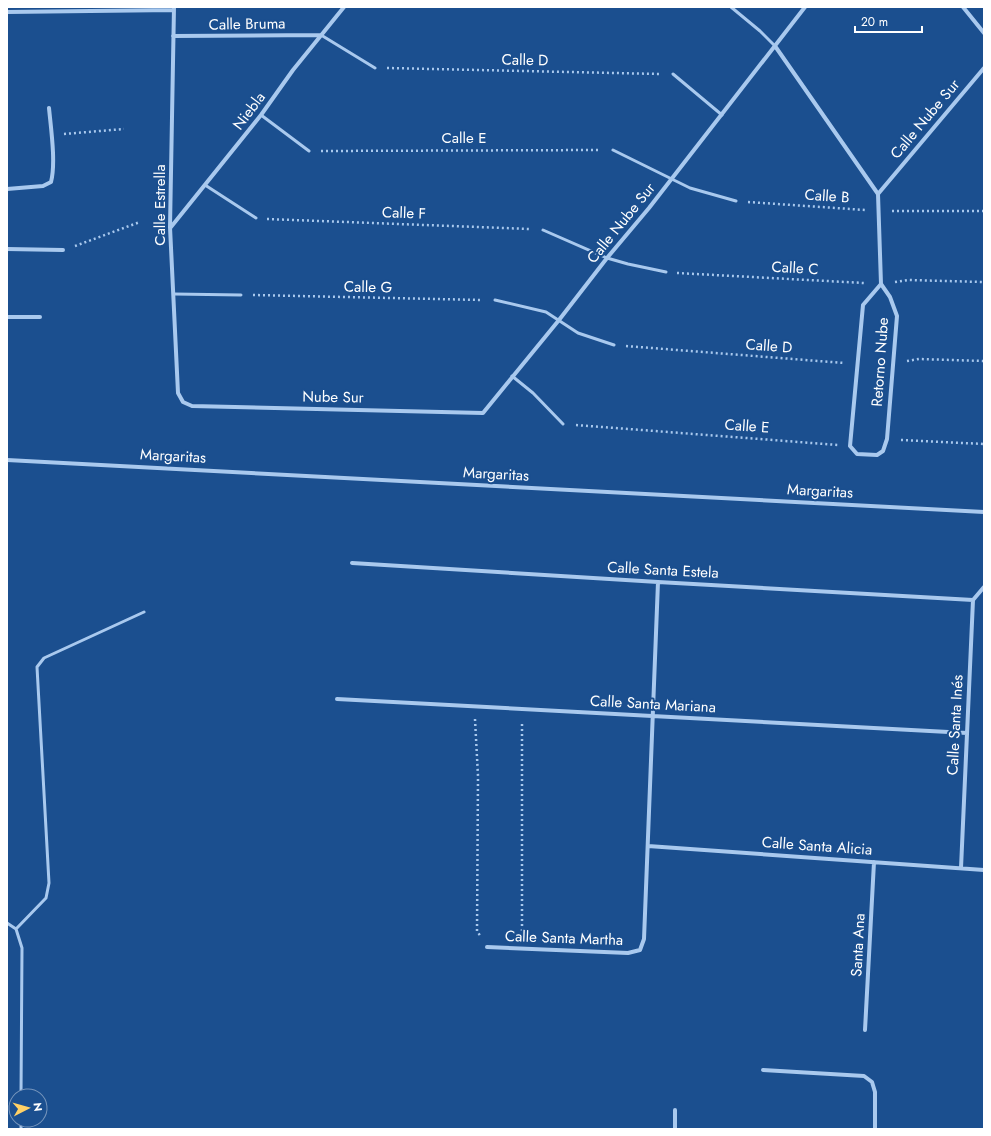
<svg xmlns="http://www.w3.org/2000/svg" width="991" height="1136" viewBox="0 0 991 1136" font-family="Jost,sans-serif">
  <style>
    .lines { fill: none; stroke-linecap: round; stroke-linejoin: round }
    .path { stroke: #a9c9ee; stroke-width: 2.5; stroke-dasharray: 2 3; stroke-linecap: butt }
    .service { stroke: #a9c9ee; stroke-width: 3 }
    .minor { stroke: #a9c9ee; stroke-width: 4 }
    .labels { text-anchor: middle; dominant-baseline: central; stroke-width: 4; stroke-linejoin: round; paint-order: stroke }
    .street-label { font-size: 15px; fill: #fff; stroke: #1b4f8f }
  </style>
  <rect width="100%" height="100%" fill="#1b4f8f"/>
  <g class="lines">
    <!-- path -->
    <path class="path" d="M387,68L660,74
      M64,134L124,129
      M321,151L600,150
      M748,202L865,210
      M892,211H984
      M267,219L530,229
      M75,246L140,222
      M677,273L864,283
      M895,282L908,280L984,282
      M253,295L482,300
      M626,346L844,363
      M907,361L919,359L984,361
      M576,425L838,445
      M901,440L984,444
      M475,719L478,776L477,931L481,937
      M522,936V721"/>
    <!-- service -->
    <path class="service" d="M731,7L760,31L775,46
      M321,35L375,68
      M673,74L722,115
      M261,115L309,151
      M613,150L690,188L736,201
      M205,185L256,218
      M543,230L607,258L628,264L666,272
      M174,294L241,295
      M495,300L546,312L578,333L614,345
      M512,376L533,393L563,424
      M7,923L16,929L22,948L21,1096
      M16,929L46,898L49,883L37,667L44,658L144,612
      M21,1129V1120"/>
    <!-- minor -->
    <path class="minor" d="M174,7L170,227L178,393L183,402L192,406L483,413L559,320L607,258L649,208L805,7
      M963,7L984,33
      M7,12L174,10
      M173,36L321,35
      M775,46L878,194
      M7,189L43,186L51,182C56,163 51,129 49,108
      M878,194L881,284L890,297L897,316L887,439L883,451L877,455L857,454L850,446L863,305L881,284
      M878,194L984,68
      M171,227L261,115L293,70L344,7
      M7,249L63,250
      M7,317H40
      M7,460L984,512
      M352,563L658,582L973,600
      M337,699L967,733
      M648,846L984,870
      M961,868L973,600L984,587
      M487,947L628,953L640,950L644,939L658,582
      M865,1030L874,862
      M763,1070L864,1076L872,1082L875,1092V1129
      M675,1129V1110"/>
  </g>
  <g class="labels">
    <!-- street labels -->
    <g class="street-label">
      <text transform="translate(247 24) rotate(-1)">Calle Bruma</text>
      <text transform="translate(525 60) rotate(1)">Calle D</text>
      <text transform="translate(249 111) rotate(-53)">Niebla</text>
      <text transform="translate(925 119) rotate(-50)">Calle Nube Sur</text>
      <text x="464" y="138">Calle E</text>
      <text transform="translate(827 196) rotate(4)">Calle B</text>
      <text transform="translate(160 205) rotate(-90)">Calle Estrella</text>
      <text transform="translate(404 213) rotate(2)">Calle F</text>
      <text transform="translate(621 223) rotate(-51)">Calle Nube Sur</text>
      <text transform="translate(795 268) rotate(3)">Calle C</text>
      <text transform="translate(368 287) rotate(1)">Calle G</text>
      <text transform="translate(769 346) rotate(4)">Calle D</text>
      <text transform="translate(880 362) rotate(-86)">Retorno Nube</text>
      <text transform="translate(333 397) rotate(1)">Nube Sur</text>
      <text transform="translate(747 426) rotate(4)">Calle E</text>
      <text transform="translate(173 456) rotate(3)">Margaritas</text>
      <text transform="translate(496 474) rotate(3)">Margaritas</text>
      <text transform="translate(820 491) rotate(3)">Margaritas</text>
      <text transform="translate(663 570) rotate(3)">Calle Santa Estela</text>
      <text transform="translate(653 704) rotate(3)">Calle Santa Mariana</text>
      <text transform="translate(955 725) rotate(-87)">Calle Santa Inés</text>
      <text transform="translate(817 846) rotate(4)">Calle Santa Alicia</text>
      <text transform="translate(564 938) rotate(2)">Calle Santa Martha</text>
      <text transform="translate(858 945) rotate(-87)">Santa Ana</text>
    </g>
  </g>
  <!-- border -->
  <rect width="991" height="1136" fill="none" stroke="#ffffff" stroke-width="16"/>
  <!-- north arrow -->
  <g transform="translate(28 1108) rotate(84)"><circle r="19" fill="#1b4f8f" stroke="#7695bc"/>
  <path d="M0-3L7 15L0 10L-7 15Z" fill="#ffd166"/>
  <text y="-6" font-size="11" font-weight="bold" text-anchor="middle" fill="#ffffff">N</text>
  </g>
  <!-- scale -->
  <path d="M855 26v6h67v-6" fill="none" stroke="#ffffff" stroke-width="2"/>
  <text x="861" y="26" font-size="12" fill="#ffffff" stroke="#1b4f8f" stroke-width="3" paint-order="stroke">20 m</text>
</svg>
